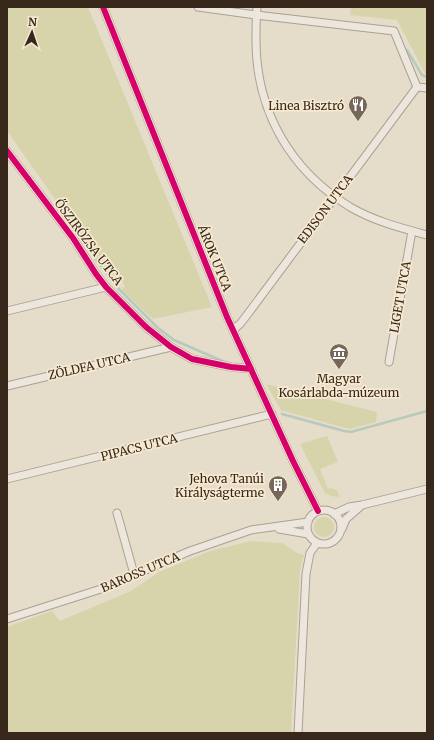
<svg xmlns="http://www.w3.org/2000/svg" width="434" height="740" viewBox="0 0 434 740" font-family="Merriweather,serif">
  <style>
    .green { fill: #d7d4ac }
    .lines { fill: none; stroke-linecap: round; stroke-linejoin: round }
    .stream { stroke: #b7cabd; stroke-width: 2.5 }
    .street-casing { stroke: #aaa194; stroke-width: 9 }
    .street { stroke: #ece6dd; stroke-width: 7 }
    .cycleway-casing { stroke: #f7e9cf; stroke-width: 8 }
    .cycleway { stroke: #d6006c; stroke-width: 6 }
    .labels { text-anchor: middle; dominant-baseline: central; stroke-width: 3.5; stroke-linejoin: round; paint-order: stroke }
    .poi-label { font-size: 12px; fill: #38281c; stroke: #f7e9cf; text-anchor: end }
    .street-label { font-size: 12px; fill: #38281c; stroke: #f7e9cf }
  </style>
  <rect width="100%" height="100%" fill="#e5dcca"/>
  <!-- green -->
  <path class="green" d="M7,7H88L212,307L153,319L122,290L125,286L120,279L114,280L104,268L7,131Z
    M351,7H427V77L397,20L350,15Z
    M266,384L377,412L376,422L349,429L281,410Z
    M327,436L338,462L320,469L328,489L333,488L334,490L336,489L340,497L331,496L325,493L300,444Z
    M314 527a10 10 0 1 1 20 0a10 10 0 1 1-20 0Z
    M251,541L282,543L297,553L304,555L300,570L291,733H7V627L52,611L60,621L131,591L159,572L210,551Z"/>
  <g class="lines">
    <!-- stream -->
    <path class="stream" d="M407,50L422,75L427,77
      M71,226L116,286L158,328L174,340L227,363
      M282,414L344,431L351,432L427,411"/>
    <!-- street casing -->
    <g class="street-casing">
      <path id="street" d="M103,7L227,317L293,461L318,511
        M198,7L256,15L394,31L417,87
        M257,7C256,18 256,29 256,40C256,111 290,170 350,207C374,221 401,228 427,235
        M417,87L427,88
        M7,151L73,238L96,274L106,287L146,327L171,347L192,359L231,367L251,369
        M7,311L106,287
        M233,330L240,324L247,315L417,87
        M389,362L412,231
        M7,386L171,347
        M7,479L272,414
        M307 527a17 17 0 1 1 34 0a17 17 0 1 1-34 0Z
        M117,513L134,574
        M334,514L349,507L362,505L427,489
        M279,529L308,534
        M342,529L346,519L362,505
        M7,619L101,589L190,551L251,530L308,522
        M298,733L306,574L310,553L317,543"/>
    </g>
    <!-- street -->
    <use href="#street" class="street"/>
    <!-- cycleway casing -->
    <g class="cycleway-casing">
      <path id="cycleway" d="M103,7L227,317L293,461L318,511
        M7,151L73,238L96,274L106,287L146,327L171,347L192,359L231,367L251,369"/>
    </g>
    <!-- cycleway -->
    <use href="#cycleway" class="cycleway"/>
  </g>
  <!-- icons -->
  <defs>
    <g id="restaurant-pin" transform="scale(1)"><path d="M0 17L-7.5 6A9.5 9.5 0 1 1 7.5 6Z" fill="#756759" stroke="#f7e9cf"/><path d="M-5-6h1v4h1v-4h1v4h1v-4h1v5L-1.5 .5V6h-2V.5L-5-1ZM5-6V6H3V1.5H1.5Q1.5-4 5-6Z" fill="#fff"/></g>
    <g id="museum-pin" transform="scale(1)"><path d="M0 17L-7.5 6A9.5 9.5 0 1 1 7.5 6Z" fill="#756759" stroke="#f7e9cf"/><path d="M0-6L6-3V-2H-6V-3ZM-5-1h2V3h-2ZM-1-1h2V3h-2ZM3-1h2V3H3ZM-6 4H6V6H-6Z" fill="#fff"/></g>
    <g id="building-pin" transform="scale(1)"><path d="M0 17L-7.5 6A9.5 9.5 0 1 1 7.5 6Z" fill="#756759" stroke="#f7e9cf"/><path d="M-4-6H4V6H1V3H-1V6H-4ZM-2.5-4.3h1.7v1.8h-1.7ZM.8-4.3h1.7v1.8H.8ZM-2.5-1h1.7V.8h-1.7ZM.8-1h1.7V.8H.8Z" fill="#fff"/></g>
  </defs>
  <g fill-rule="evenodd">
    <use href="#restaurant-pin" x="358" y="105"/>
    <use href="#museum-pin" x="339" y="353"/>
    <use href="#building-pin" x="278" y="485"/>
  </g>
  <g class="labels">
    <!-- poi labels -->
    <g class="poi-label">
      <text x="344" y="105">Linea Bisztró</text>
      <text x="339" y="378" text-anchor="middle">Magyar<tspan x="339" dy="14">Kosárlabda-múzeum</tspan></text>
      <text x="264" y="478">Jehova Tanúi<tspan x="264" dy="14">Királyságterme</tspan></text>
    </g>
    <!-- street labels -->
    <g class="street-label">
      <text transform="translate(325 209) rotate(-53)">EDISON UTCA</text>
      <text transform="translate(89 242) rotate(53)">ŐSZIRÓZSA UTCA</text>
      <text transform="translate(215 258) rotate(68)">ÁROK UTCA</text>
      <text transform="translate(400 297) rotate(-80)">LIGET UTCA</text>
      <text transform="translate(89 366) rotate(-13)">ZÖLDFA UTCA</text>
      <text transform="translate(139 447) rotate(-14)">PIPACS UTCA</text>
      <text transform="translate(140 572) rotate(-23)">BAROSS UTCA</text>
    </g>
  </g>
  <!-- border -->
  <rect width="434" height="740" fill="none" stroke="#38281c" stroke-width="16"/>
  <!-- north arrow -->
  <g transform="translate(32 32) rotate(3)" stroke="#f7e9cf" stroke-width="3" paint-order="stroke">
  <path d="M0-3L7 15L0 10L-7 15Z" fill="#38281c"/>
  <text y="-6" font-size="11" font-weight="bold" text-anchor="middle" fill="#38281c">N</text>
  </g>
</svg>
